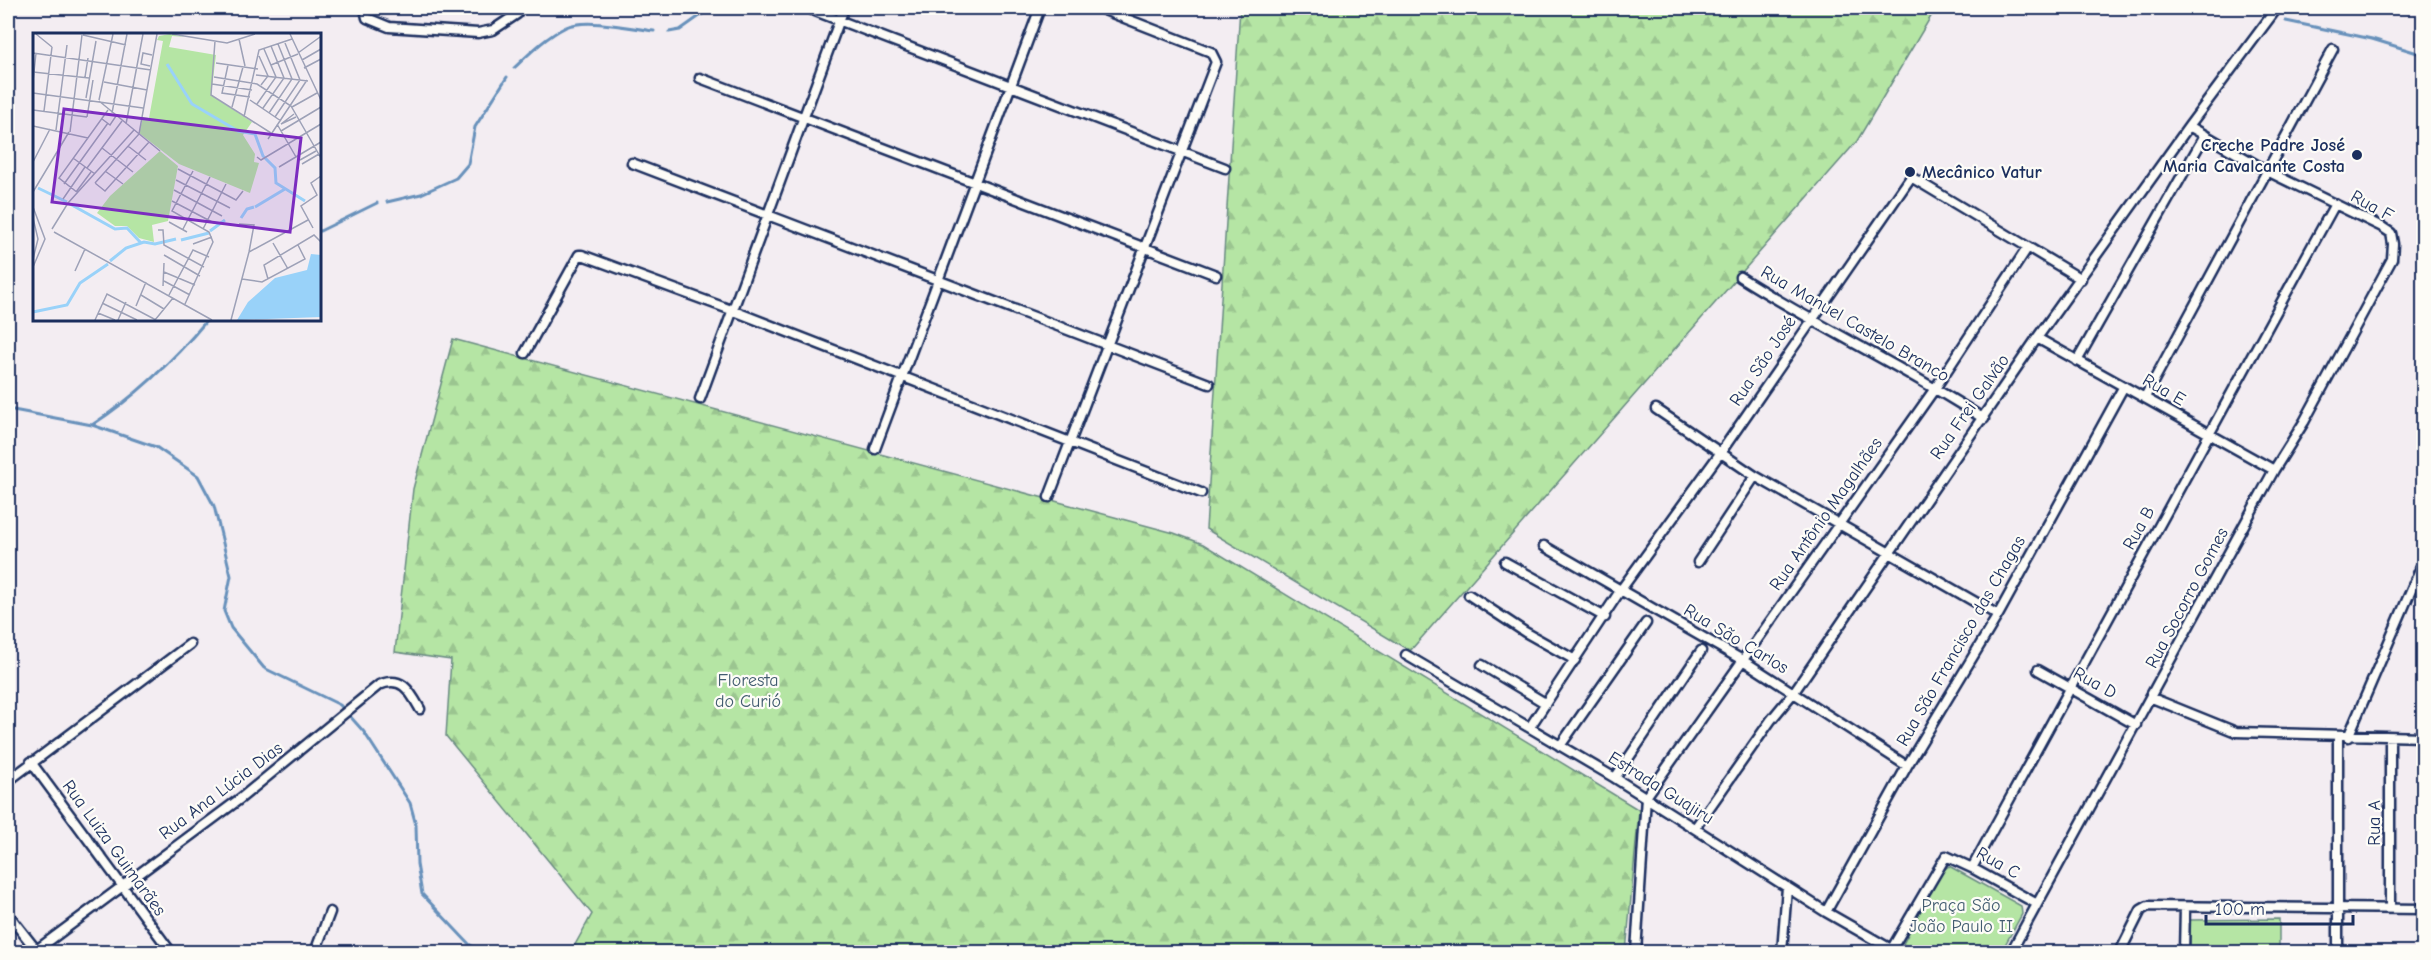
<svg xmlns="http://www.w3.org/2000/svg" width="2431" height="960" viewBox="0 0 2431 960" font-family="'Comic Neue',sans-serif">
  <style>
    .forest { fill: url(#forest-firs); stroke: #688a81; stroke-width: 1.5 }
    .park { fill: #b5e5a4; stroke: #688a81; stroke-width: 1.5 }
    .lines { fill: none; stroke-linecap: round; stroke-linejoin: round }
    .stream { stroke: #6791bb; stroke-width: 3 }
    .minor-casing { stroke: #1b2f5e; stroke-width: 13 }
    .minor { stroke: #fdfcf7; stroke-width: 8 }
    .poi-dot { fill: #1b2f5e; stroke: #fdfcf7; stroke-width: 2 }
    .labels { text-anchor: middle; dominant-baseline: central; stroke-width: 4.5; stroke-linejoin: round; paint-order: stroke }
    .poi-label { font-size: 18px; font-weight: bold; fill: #1b2f5e; stroke: #fdfcf7; text-anchor: end }
    .street-label { font-size: 18px; fill: #1b2f5e; stroke: #fdfcf7 }
    .park-label { font-size: 18px; fill: #425c70; stroke: #fdfcf7 }
    .inset-river { fill: none; stroke: #99d2f9; stroke-width: 3 }
    .inset-road { fill: none; stroke: #9da1b7; stroke-width: 1.5 }
    .view { fill: #7b2cbf; fill-opacity: 0.15; stroke: #7b2cbf; stroke-width: 3 }
    .inset-edge { fill: none; stroke: #1b2f5e; stroke-width: 3 }
  </style>
  <defs>
    <pattern id="forest-firs" width="22" height="20" patternUnits="userSpaceOnUse" patternTransform="scale(1.5)"><rect width="22" height="20" fill="#b5e5a4"/><path d="M5 1l3.5 6h-7zM16 11l3.5 6h-7z" fill="#9bc590"/></pattern>
  </defs>
  <rect width="100%" height="100%" fill="#f3edf2"/>
  <filter id="ink" filterUnits="userSpaceOnUse"><feTurbulence type="fractalNoise" baseFrequency=".0167" numOctaves="2"/><feDisplacementMap in="SourceGraphic" scale="12" xChannelSelector="R" yChannelSelector="G"/><feConvolveMatrix kernelMatrix="1 2 1 2 8 2 1 2 1" color-interpolation-filters="sRGB"/></filter>
  <g filter="url(#ink)">
    <!-- forest -->
    <path class="forest" d="M1240,8H1936L1857,141L1410,651L1206,529Z
      M453,339L1174,533L1203,544L1639,810L1626,952H571L592,914L446,736L451,660L395,652L413,489Z"/>
    <!-- park -->
    <path class="park" d="M1949,866L2021,906L2022,914L2001,952H1914L1903,944L1941,872Z
      M2279,919V952H2190V920Z"/>
    <g class="lines">
      <!-- stream -->
      <path class="stream" d="M2252,8H2255
        M2286,21L2372,39L2424,55
        M669,32L680,30L711,8
        M514,68C530,53 546,37 566,27C586,18 631,28 654,31
        M387,202L421,194L456,178L468,164L475,127L507,77
        M320,231L377,203
        M8,409L92,425L156,447L198,476L214,506L231,576L224,611L231,628L264,668L340,705L364,732L410,803L416,825L417,864L422,894L470,945L486,952
        M92,425C135,397 174,360 207,320"/>
      <!-- minor casing -->
      <g class="minor-casing">
        <path id="minor" d="M365,8L367,18L389,27L478,33L493,30L517,14
          M807,8L1225,168
          M700,78L1216,275
          M632,163L1209,384
          M1740,277C1820,328 1905,367 1984,419
          M2037,338L2274,470
          M525,353L579,255H582L734,311L1201,493
          M2077,361L2205,135
          M2145,397L2333,49
          M700,399L844,8
          M1656,409L1755,476L1998,615
          M875,449L1040,8
          M1049,497L1216,62L1211,52L1099,8
          M1544,546L1744,661L1907,766
          M1505,562L1605,617
          M1698,562L1755,476
          M1469,595L1525,632L1575,660
          M1406,655L1615,778L1826,912L1896,952
          M1482,665L1545,703
          M2038,670L2136,725
          M2152,698L2236,732L2424,737
          M1530,727L1620,591L1721,452L1911,177L2081,279
          M2338,736V952
          M2348,737L2424,560
          M1560,746L1646,623
          M31,762L171,952
          M1615,778L1701,651
          M8,781L190,644
          M1695,828L1771,720L1794,692L2037,338L2189,126L2277,8
          M1972,868L2335,204
          M2390,908V737
          M1826,912L1907,766L1998,615L2124,386
          M8,914L37,951
          M1891,950L1946,856L1972,868L2037,904
          M34,952L241,798L379,685C402,675 410,691 420,709
          M315,952L330,912
          M1636,952L1646,797L1936,387L2028,247
          M1782,952L1787,887
          M2011,952L2274,470L2304,422L2392,259L2393,244L2391,233L2382,227L2269,172L2189,126
          M2120,952L2141,910L2148,906L2424,909
          M2184,952L2185,907"/>
      </g>
      <!-- minor -->
      <use href="#minor" class="minor"/>
    </g>
  </g>
  <!-- markers -->
  <g class="poi-dot">
    <circle cx="2357" cy="155" r="6"/>
    <circle cx="1910" cy="172" r="6"/>
  </g>
  <g class="labels">
    <!-- poi labels -->
    <g class="poi-label">
      <text x="2345" y="145">Creche Padre José<tspan x="2345" dy="21">Maria Cavalcante Costa</tspan></text>
      <text x="1922" y="172" text-anchor="start">Mecânico Vatur</text>
    </g>
    <!-- street labels -->
    <g class="street-label">
      <text transform="translate(2372 206) rotate(29)">Rua F</text>
      <text transform="translate(1855 324) rotate(30)">Rua Manuel Castelo Branco</text>
      <text transform="translate(1763 361) rotate(-56)">Rua São José</text>
      <text transform="translate(2164 390) rotate(30)">Rua E</text>
      <text transform="translate(1970 407) rotate(-55)">Rua Frei Galvão</text>
      <text transform="translate(1826 514) rotate(-55)">Rua Antônio Magalhães</text>
      <text transform="translate(2139 528) rotate(-61)">Rua B</text>
      <text transform="translate(2187 598) rotate(-62)">Rua Socorro Gomes</text>
      <text transform="translate(1736 639) rotate(31)">Rua São Carlos</text>
      <text transform="translate(1961 641) rotate(-60)">Rua São Francisco das Chagas</text>
      <text transform="translate(2095 683) rotate(29)">Rua D</text>
      <text transform="translate(1661 788) rotate(32)">Estrada Guajiru</text>
      <text transform="translate(221 791) rotate(-37)">Rua Ana Lúcia Dias</text>
      <text transform="translate(2374 823) rotate(-90)">Rua A</text>
      <text transform="translate(114 848) rotate(54)">Rua Luiza Guimarães</text>
      <text transform="translate(1998 863) rotate(29)">Rua C</text>
    </g>
    <!-- park labels -->
    <g class="park-label">
      <text x="748" y="680">Floresta<tspan x="748" dy="21">do Curió</tspan></text>
      <text x="1961" y="905">Praça São<tspan x="1961" dy="21">João Paulo II</tspan></text>
    </g>
  </g>
  <!-- overview -->
  <g transform="translate(33 33)">
    <rect width="288" height="288" fill="#f3edf2"/>
    <path d="M137,1L152,4L139,3L136,14L183,22L178,62L219,89L210,102L222,121L221,129L226,130L217,160L146,131L106,100L110,84L116,85L130,8L124,7L126,3ZM127,118L145,133L135,188L119,192L121,209L106,205L94,193H82L64,180L77,163Z" fill="#b5e5a4"/>
    <path d="M278,221L288,222V284L204,287L215,269L242,245L274,237Z" fill="#99d2f9"/>
    <path class="inset-river" d="M134,31L159,71L205,98L222,101L230,123L242,135L243,150L272,168M5,155L34,169M37,171L82,196L94,195L108,210M222,174L252,156M208,185L214,176L221,174M177,198L192,187M148,207L176,200M77,228L93,215L111,209L122,211L143,206M0,279L34,272L47,250L75,231"/>
    <path class="inset-road" d="M3,1L19,14M139,1L194,10L222,1M257,1L288,67M50,2L93,12M206,6L212,33M182,8L178,62L238,100M0,20L118,37M265,20L287,4M226,23L235,43L228,52M269,27L288,16M183,30L225,36M195,32L189,60L217,64M238,32L265,21M117,33L108,31L110,20L119,22M271,35L288,26M0,39L56,45M223,42L275,48M52,44L55,25M181,44L224,51L258,73L288,125M0,48L3,20M71,49L114,57M179,51L219,57M0,60L110,75M53,65L63,8M66,67L80,1M217,67L248,88M66,68L127,118M224,71L243,44L231,16M199,74L210,34M259,74L284,60M230,75L251,45L238,13M0,77L54,84M11,78L19,14M79,80L94,1M236,80L259,46L245,11M261,81L248,91L263,84M54,84L60,47M211,84L226,17L259,6M242,84L267,47L252,10M69,86L77,92L83,83M93,91L110,1M244,91L263,124M0,93L55,105M23,97L34,12M248,98L288,74M37,99L49,2M235,106L274,47M95,113L113,127M69,115L100,139M224,124L228,127L288,91M40,125L62,141M267,127L283,118M0,129L17,96M269,131L286,121M246,134L288,109M54,135L89,88M145,136L203,167L210,158M72,138L90,151M143,147L197,175M62,150L106,101L124,1M62,150L72,158L116,109M31,151L75,90M141,157L189,183M0,159L36,99M43,159L58,139M45,160L26,145L75,77M30,166L52,134M139,168L181,190M0,174L12,206L0,234M0,185L5,206L0,226M136,189L154,199M206,191L221,192L216,219M280,195L268,173L284,162L278,150L288,143M19,196L35,170L101,97M150,196L177,144M170,196L193,151M125,197H130L131,212L171,234M21,199L179,287M240,210L255,236M160,211L179,204M131,222L167,243M42,238L52,216M131,239L162,252M209,246L229,249L272,226L265,212M235,246L231,232L281,202L288,209M131,248L157,262M130,253L131,230M108,262L131,276M136,262L160,217L176,224M69,270L104,287M152,271L180,209L176,199L139,178L160,138M103,273L113,249M65,280L82,287M62,287L74,261L123,287M85,287L93,269M122,287L140,265M198,287L216,219L275,187"/>
    <path class="view" d="M31,76L268,105L257,199L19,169Z"/>
    <rect width="288" height="288" class="inset-edge"/>
  </g>
  <!-- margin -->
  <rect width="2431" height="960" fill="none" stroke="#fdfcf7" stroke-width="30"/>
  <rect x="15" y="15" width="2401" height="930" fill="none" stroke="#1b2f5e" stroke-width="2" filter="url(#ink)"/>
  <!-- scale -->
  <path d="M2206 915v9h147v-9" fill="none" stroke="#1b2f5e" stroke-width="3"/>
  <text x="2215" y="915" font-size="18" fill="#1b2f5e" stroke="#fdfcf7" stroke-width="4.5" paint-order="stroke">100 m</text>
</svg>
